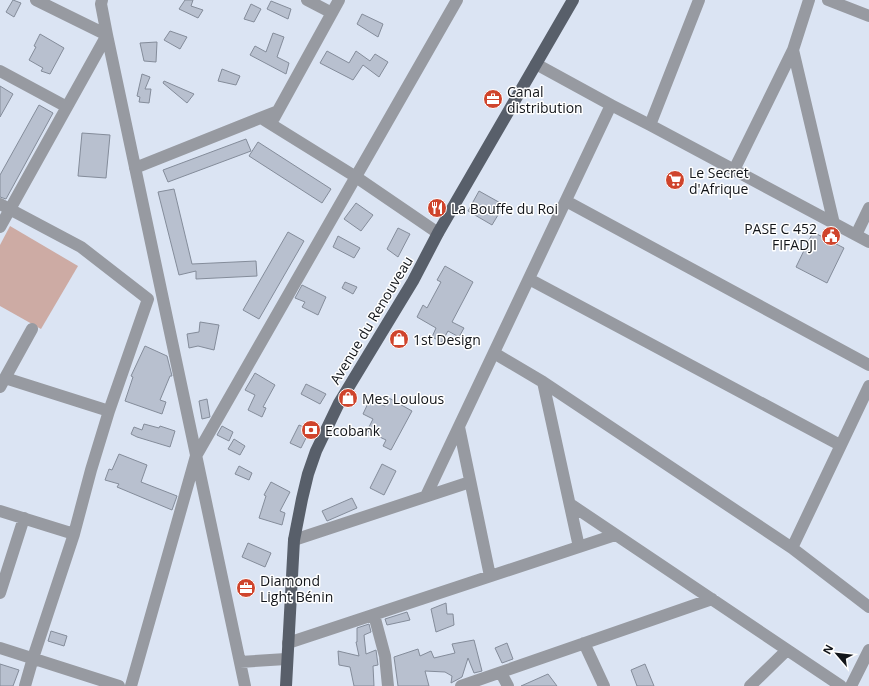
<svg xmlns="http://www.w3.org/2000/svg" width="869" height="686" viewBox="0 0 869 686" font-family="'Open Sans',sans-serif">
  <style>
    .green { fill: #cdaba4 }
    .building { fill: #b8c0cf; stroke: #848c9a }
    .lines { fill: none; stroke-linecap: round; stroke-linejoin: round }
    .minor { stroke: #979aa1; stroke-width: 12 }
    .major { stroke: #585f6a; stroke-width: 12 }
    .labels { text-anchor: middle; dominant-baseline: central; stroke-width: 3; stroke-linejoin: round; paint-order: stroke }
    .poi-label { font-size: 14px; fill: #12151a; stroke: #fff; text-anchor: start }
    .street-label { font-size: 14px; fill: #12151a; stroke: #fff }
  </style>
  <rect width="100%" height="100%" fill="#dbe4f3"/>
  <!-- green -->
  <path class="green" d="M10,226L78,266L41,329L0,306V245Z"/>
  <!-- building -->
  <path class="building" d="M13,0L21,3L14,17L6,12Z
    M185,0H193L191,6L203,10L198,18L179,9Z
    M271,1L291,9L288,19L267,9Z
    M251,4L261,9L254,22L244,19Z
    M362,14L383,24L378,37L357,24Z
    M170,31L187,37L180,49L164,40Z
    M273,33L284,37L277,57L289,63L286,74L250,55L255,46L266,52Z
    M40,34L64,48L50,74L41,71L43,68L29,60L36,47L34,46Z
    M157,42L156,62L144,61L140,43Z
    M327,51L349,63L356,51L370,61L375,54L388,62L379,77L363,65L353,80L320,63Z
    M222,69L240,76L236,85L218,81Z
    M142,74L150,77L145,89H151L149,103L139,102L140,97L137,96Z
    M164,81L194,94L187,103L163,83Z
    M0,86L13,94L0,117Z
    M39,105L53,113L6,199L0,197V175Z
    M82,133L110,135L106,178L78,176Z
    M246,139L251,151L168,182L163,170Z
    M258,142L331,189L322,203L249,156Z
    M174,189L192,264L256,261L257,276L196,279V271L179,275L158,192Z
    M479,191L504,205L492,225L468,211Z
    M356,203L373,215L361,231L344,219Z
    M398,228L410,234L398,257L387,249Z
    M288,232L304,241L259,319L243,310Z
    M813,232L844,248L827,283L796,267Z
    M338,236L360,248L354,258L333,247Z
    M445,266L473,282L452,322L464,328L459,337L448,331L442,342L432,337L436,328L417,317L423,305L427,308L441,282L437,280Z
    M345,282L357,287L353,294L342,288Z
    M302,285L326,297L318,315L302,307L305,302L295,298Z
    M200,322L219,325L214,350L198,346L189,348L187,334L199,332Z
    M145,346L167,356L172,376H170L160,400L166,402L162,414L125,401L133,377L131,376Z
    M255,373L275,385L263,407L266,408L262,417L248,410L255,395L245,390Z
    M306,384L326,394L320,404L301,394Z
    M389,398L412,411L391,450L383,446L386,440L367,431L373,419L363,414L370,399L385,406Z
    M207,399L210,417L202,419L199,401Z
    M144,424L159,428L160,426L175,431L170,447L137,437L131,434L134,427L142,430Z
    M299,425L310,430L301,448L290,443Z
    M222,426L233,432L229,441L217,435Z
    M234,439L245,446L240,455L228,449Z
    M119,454L147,465L141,482L177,496L172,510L117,487L119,484L105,480L109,469L112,470Z
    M382,464L396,471L384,495L370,488Z
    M239,466L252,473L249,480L235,474Z
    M271,482L290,492L280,511L285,513L282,525L259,518L266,496L264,495Z
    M352,498L357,508L327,521L322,511Z
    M248,543L271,553L265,567L242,557Z
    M446,603L447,614H453L454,625L436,632L431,609Z
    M407,612L410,620L387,625L385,619Z
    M369,624L371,632L364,635L366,654L376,650L378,665L373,666L374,686H354L350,667L339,665L338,651L359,656L356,642H357V628Z
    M51,631L67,636L64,646L48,641Z
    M474,640L482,671L474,673L468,658L462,677L451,683L452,676L445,672L425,671L429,686H398L394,657L418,649L420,656L431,651L434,658L455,653L452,644Z
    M507,643L513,659L502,663L495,648Z
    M0,664L19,670L13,686H0Z
    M645,664L654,686H637L631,670Z
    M548,674L557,686H521Z"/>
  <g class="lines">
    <!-- minor -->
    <path class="minor" d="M36,0L107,35
      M102,0L101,4L107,35L245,686
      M307,0L332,13
      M828,0L869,16
      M793,50L834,224
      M536,64L611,105L650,125L869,242
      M0,71L67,107
      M261,118L356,177L438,233
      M274,118L339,0
      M650,125L699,0
      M135,168L278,111
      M734,170L793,50L809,0
      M566,201L869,365
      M0,204L81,247L148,299L109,411L91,470L74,534L33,658L25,686
      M0,227L107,35
      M856,235L869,208
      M529,279L840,445
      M494,353L543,382L792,548L869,607
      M5,378L109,411
      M543,382L579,547
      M0,387L32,329
      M459,427L490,576
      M426,496L611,105
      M570,504L841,686
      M0,511L74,534
      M294,540L470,482
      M792,548L869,386
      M0,593L24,518
      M374,615L385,656L388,686
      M288,643L615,535
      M584,643L604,686
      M0,648L119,686
      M240,662L286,659
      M501,673L508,686
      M131,686L196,456L457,0
      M461,686L712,599
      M750,686L787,650
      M851,686L869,650"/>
    <!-- major -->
    <path class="major" d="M286,686L294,540L302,499L308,474L316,451L339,403L413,281L438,233L573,0"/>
  </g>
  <!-- icons -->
  <defs>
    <g id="office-disc" transform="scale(1)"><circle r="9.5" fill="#cf442c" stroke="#fff"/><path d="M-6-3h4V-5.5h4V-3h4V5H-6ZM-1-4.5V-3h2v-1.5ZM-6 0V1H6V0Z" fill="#fff"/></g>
    <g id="supermarket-disc" transform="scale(1)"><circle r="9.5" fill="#cf442c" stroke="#fff"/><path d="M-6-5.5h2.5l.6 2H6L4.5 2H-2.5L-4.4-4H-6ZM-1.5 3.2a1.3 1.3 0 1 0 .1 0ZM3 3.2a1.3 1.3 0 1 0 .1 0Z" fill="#fff"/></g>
    <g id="restaurant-disc" transform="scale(1)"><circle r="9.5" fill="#cf442c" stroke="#fff"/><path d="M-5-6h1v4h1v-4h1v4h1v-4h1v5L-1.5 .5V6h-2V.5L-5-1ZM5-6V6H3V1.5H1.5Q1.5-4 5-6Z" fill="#fff"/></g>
    <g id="civic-disc" transform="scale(1)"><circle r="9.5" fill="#cf442c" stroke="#fff"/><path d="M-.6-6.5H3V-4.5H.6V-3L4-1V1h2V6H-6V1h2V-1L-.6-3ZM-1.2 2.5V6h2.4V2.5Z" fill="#fff"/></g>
    <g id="shop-disc" transform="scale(1)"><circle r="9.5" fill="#cf442c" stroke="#fff"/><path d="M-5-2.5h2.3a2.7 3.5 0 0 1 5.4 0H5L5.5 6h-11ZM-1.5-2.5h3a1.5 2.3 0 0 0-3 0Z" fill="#fff"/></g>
    <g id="bank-disc" transform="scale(1)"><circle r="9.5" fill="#cf442c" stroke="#fff"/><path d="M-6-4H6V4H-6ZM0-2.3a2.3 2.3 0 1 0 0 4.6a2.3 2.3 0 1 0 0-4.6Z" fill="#fff"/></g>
  </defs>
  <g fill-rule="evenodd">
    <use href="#office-disc" x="493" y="99"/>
    <use href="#supermarket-disc" x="675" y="180"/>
    <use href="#restaurant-disc" x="437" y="208"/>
    <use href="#civic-disc" x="831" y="236"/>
    <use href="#shop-disc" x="399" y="339"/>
    <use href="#shop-disc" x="348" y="398"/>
    <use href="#bank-disc" x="311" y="430"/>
    <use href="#office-disc" x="246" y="588"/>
  </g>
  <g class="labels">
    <!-- poi labels -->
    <g class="poi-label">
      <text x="507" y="91">Canal<tspan x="507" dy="16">distribution</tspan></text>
      <text x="689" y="172">Le Secret<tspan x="689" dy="16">d'Afrique</tspan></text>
      <text x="451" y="208">La Bouffe du Roi</text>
      <text x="817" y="228" text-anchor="end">PASE C 452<tspan x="817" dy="16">FIFADJI</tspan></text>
      <text x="413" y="339">1st Design</text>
      <text x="362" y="398">Mes Loulous</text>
      <text x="325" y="430">Ecobank</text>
      <text x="260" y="580">Diamond<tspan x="260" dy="16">Light Bénin</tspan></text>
    </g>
    <!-- street labels -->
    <g class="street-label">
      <text transform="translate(371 320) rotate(-59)">Avenue du Renouveau</text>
    </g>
  </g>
  <!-- north arrow -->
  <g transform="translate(837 654) rotate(298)" stroke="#ffffff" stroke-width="3" paint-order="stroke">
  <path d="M0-3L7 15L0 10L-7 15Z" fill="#12151a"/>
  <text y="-6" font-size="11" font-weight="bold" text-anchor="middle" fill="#12151a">N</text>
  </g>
</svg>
